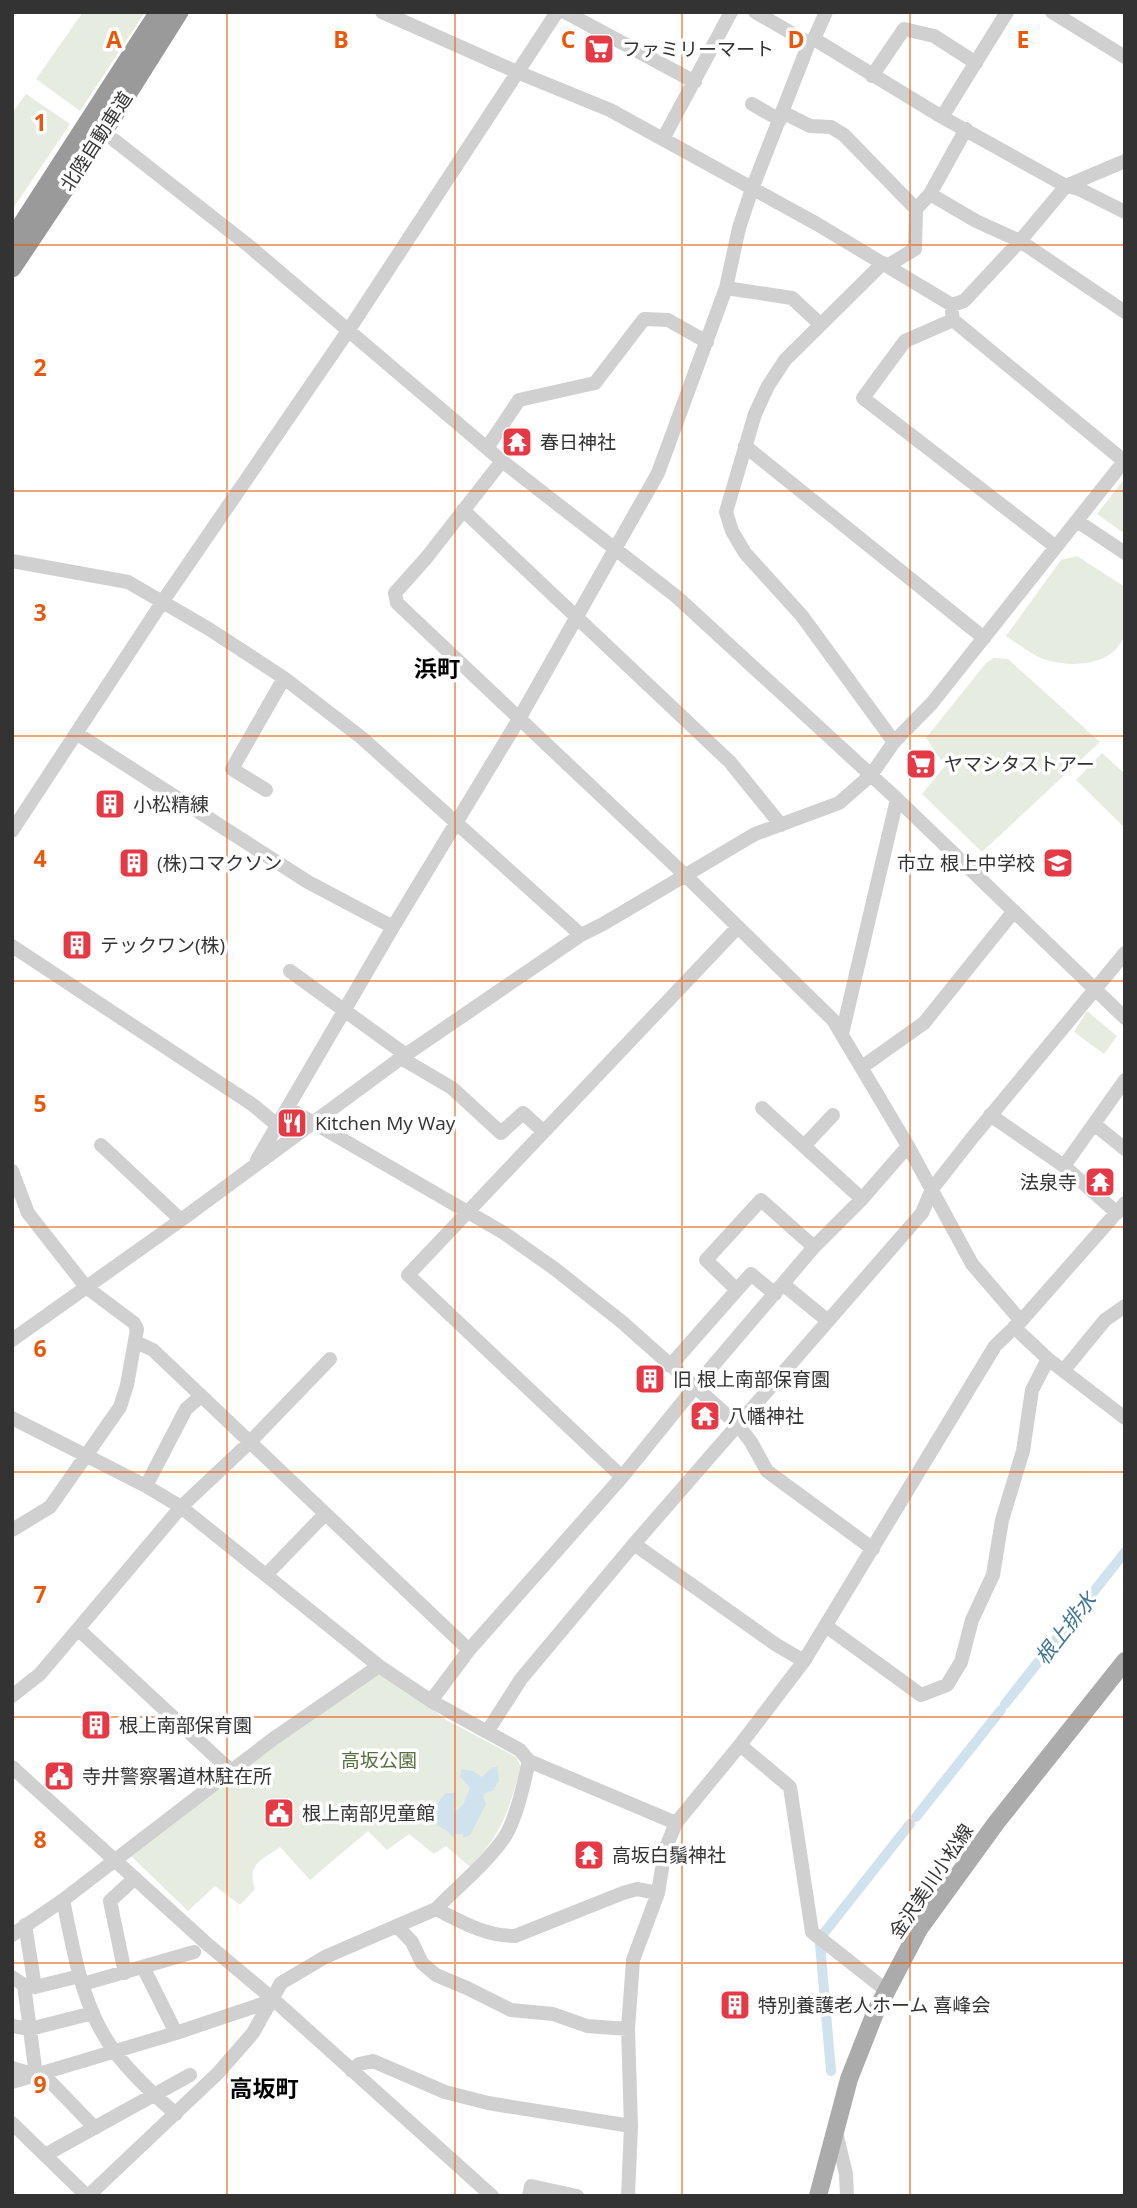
<svg xmlns="http://www.w3.org/2000/svg" width="1137" height="2208" viewBox="0 0 1137 2208" font-family="'Open Sans','Noto Sans JP',sans-serif">
  <style>
    .green { fill: #e6ecdf }
    .water { fill: #cfe2ee }
    .lines { fill: none; stroke-linecap: round; stroke-linejoin: round }
    .canal { stroke: #cfe2ee; stroke-width: 10 }
    .minor { stroke: #d0d0d0; stroke-width: 14 }
    .major { stroke: #ababab; stroke-width: 18 }
    .highway { stroke: #9a9a9a; stroke-width: 19 }
    .grid { fill: none; stroke: #e8590c; stroke-width: 2; stroke-opacity: 0.55 }
    .labels { text-anchor: middle; dominant-baseline: central; stroke-width: 7; stroke-linejoin: round; paint-order: stroke }
    .poi-label { font-size: 19px; fill: #333; stroke: #fff; text-anchor: start }
    .street-label { font-size: 19px; fill: #333; stroke: #fff }
    .park-label { font-size: 19px; fill: #56703f; stroke: #fff }
    .water-label { font-size: 21px; font-style: italic; fill: #3f7597; stroke: #fff }
    .quarter-label { font-size: 23px; font-weight: bold; fill: #000; stroke: #fff }
    .grid-label { font-size: 23px; text-anchor: middle; font-weight: bold; fill: #e8590c; stroke: #fff; stroke-width: 7; stroke-linejoin: round; paint-order: stroke }
  </style>
  <rect width="100%" height="100%" fill="#fff"/>
  <!-- green -->
  <path class="green" d="M83,12H145L80,111L36,79Z
    M26,94L70,124L12,210V113Z
    M1125,478V534L1097,514Z
    M1077,556L1125,587C1125,602 1129,623 1124,636C1113,667 1069,668 1043,659C1030,654 1017,643 1006,636L1061,560Z
    M994,658L1008,659L1100,742L982,852L922,794L945,766L926,738L986,663Z
    M1102,753L1125,774V828L1076,780Z
    M1087,1011L1117,1036L1104,1054L1074,1032Z
    M383,1674L448,1721L516,1757L521,1767C508,1811 503,1833 470,1867L446,1846L434,1854L409,1834L387,1850L368,1831L310,1880L280,1847C262,1860 246,1864 255,1889L240,1905L215,1886L188,1911L130,1855L148,1838L371,1675Z"/>
  <!-- water -->
  <path class="water" d="M493,1767H497L499,1781L492,1791L485,1793L483,1797L486,1804L470,1835L463,1838V1834H455V1839L446,1830L432,1822L434,1807L446,1793H455V1812L463,1805L470,1788L460,1776L462,1769L473,1771L482,1777Z"/>
  <g class="lines">
    <!-- canal -->
    <path class="canal" d="M1005,1704L1125,1552
      M916,1817L1001,1710
      M824,1933L910,1824
      M820,1944L831,2071"/>
    <!-- minor -->
    <path class="minor" d="M382,12L517,72L610,110L817,224L952,305L964,301L1020,241L1066,186L1125,161
      M565,12L695,82
      M755,12L809,43
      M1052,12L1125,57
      M814,39L942,117L1066,186L1079,189L1125,212
      M872,76L904,29L934,36L976,63
      M752,104L780,120
      M782,112L810,126L831,127L844,135L916,209
      M942,117L1007,12
      M663,139L731,12
      M114,140L249,246L502,461L677,597L897,799L1125,1018
      M930,194L976,221L1020,241L1125,312
      M883,263L785,360L768,386L755,414L726,512L732,531L745,553L802,616L894,742
      M887,266L915,249L916,209L930,194L966,129
      M726,288L792,298L820,324
      M952,312L953,320L1124,461
      M953,320L905,341L863,398L1056,547
      M745,446L984,638
      M487,448L519,400L595,383L644,319L668,320L707,342
      M502,461L427,557L395,593L397,603L686,876L833,1020L908,1146L972,1264L1021,1321
      M463,510L730,762L781,825
      M1077,521L1125,553
      M12,561L128,582L209,629L284,678L362,738L581,935
      M76,733L308,882L393,927
      M266,790L232,769L284,678
      M12,831L163,601L348,331L557,12
      M12,946L253,1105L277,1125
      M290,971L406,1055
      M842,1034L897,799
      M401,1058L452,1088L501,1133L523,1113L543,1131
      M862,1067L924,1023L1014,911
      M288,1108L504,1233L555,1269L622,1322L738,1425L751,1442L767,1471L873,1549
      M762,1108L862,1199
      M990,1115L1064,1166L1117,1213
      M1094,1124L1125,1149
      M101,1145L181,1220
      M804,1146L833,1115
      M257,1160L393,927L519,719L658,473L726,288L739,228L752,189L809,43L814,39L826,12
      M1064,1166L1125,1080
      M12,1171L28,1213L86,1287L134,1323L137,1329L127,1385L120,1407L50,1507L12,1530
      M784,1285L828,1321
      M736,1289L706,1260L761,1200L814,1247
      M1014,1327L1048,1359L1125,1418
      M12,1340L181,1220L401,1058L581,935L603,924L755,834L839,803L871,775L894,742L932,703L1125,460
      M136,1342L153,1350L469,1650
      M670,1366L751,1274L775,1294
      M1064,1370L1105,1320L1125,1306
      M12,1418L146,1486L181,1507L379,1666L431,1701L520,1750L529,1761L676,1823
      M622,1477L408,1275L738,927
      M146,1486L186,1409L201,1396
      M634,1544L775,1644L804,1661
      M266,1575L325,1514
      M826,1626L921,1695L947,1685L961,1662L972,1620L993,1575L1002,1520L1023,1451L1032,1390L1048,1359
      M78,1629L232,1772
      M12,1696L40,1674L181,1507L250,1442L330,1359
      M431,1701L469,1650L622,1477L694,1388L814,1247L862,1199L908,1146
      M487,1732L521,1679L634,1544L922,1213L932,1189L972,1138L1125,953
      M740,1745L790,1787L812,1932L887,1991
      M12,1767L206,1943L274,2000L492,2196
      M63,1900C74,1952 82,2009 115,2052C132,2075 154,2095 176,2114
      M436,1909C458,1886 485,1865 504,1838C516,1820 524,1783 529,1761
      M25,1925L35,1987
      M397,1926L412,1942L422,1963L436,1975L467,1988L511,2010L553,2014L587,2026L628,2029
      M12,1935L63,1900L273,1739L379,1666
      M143,1967L176,2033
      M125,1973L110,1901L135,1878
      M12,1977L24,1985L36,2075L12,2068
      M83,1984L194,1952
      M26,1985L35,1987L80,1976
      M12,2026L30,2029L93,2013
      M352,2071L359,2064L373,2061L445,2092L488,2103L631,2126
      M42,2073L95,2128
      M12,2082L176,2033L274,2000
      M12,2123L87,2196
      M836,2132L846,2174L847,2196
      M45,2155L190,2075
      M88,2196L218,2073L253,2033L281,1983L325,1957L436,1909C462,1922 485,1936 515,1936L623,1893L637,1889L658,1893
      M529,2196L531,2186L577,2196
      M628,2196L631,2126L628,2029L633,1960L658,1893L665,1850L676,1823L740,1745L804,1661L995,1346L1021,1321L1125,1203"/>
    <!-- major -->
    <path class="major" d="M818,2196L849,2079L875,2013L919,1929L996,1823L1125,1661"/>
    <!-- highway -->
    <path class="highway" d="M12,240L159,12
      M12,268L114,115L179,12"/>
  </g>
  <!-- grid -->
  <path class="grid" d="M227,12V2196M455,12V2196M682,12V2196M910,12V2196M12,245H1125M12,491H1125M12,736H1125M12,981H1125M12,1227H1125M12,1472H1125M12,1717H1125M12,1963H1125"/>
  <!-- icons -->
  <defs>
    <g id="supermarket-square" transform="scale(1.575)"><rect x="-9" y="-9" width="18" height="18" rx="4" fill="#e63946" stroke="#fff"/><path d="M-6-5.5h2.5l.6 2H6L4.5 2H-2.5L-4.4-4H-6ZM-1.5 3.2a1.3 1.3 0 1 0 .1 0ZM3 3.2a1.3 1.3 0 1 0 .1 0Z" fill="#fff"/></g>
    <g id="temple-square" transform="scale(1.575)"><rect x="-9" y="-9" width="18" height="18" rx="4" fill="#e63946" stroke="#fff"/><path d="M0-6L5-2H3V0L6.5 2.5H4V6H1.5V3h-3V6H-4V2.5H-6.5L-3 0V-2H-5Z" fill="#fff"/></g>
    <g id="building-square" transform="scale(1.575)"><rect x="-9" y="-9" width="18" height="18" rx="4" fill="#e63946" stroke="#fff"/><path d="M-4-6H4V6H1V3H-1V6H-4ZM-2.5-4.3h1.7v1.8h-1.7ZM.8-4.3h1.7v1.8H.8ZM-2.5-1h1.7V.8h-1.7ZM.8-1h1.7V.8H.8Z" fill="#fff"/></g>
    <g id="school-square" transform="scale(1.575)"><rect x="-9" y="-9" width="18" height="18" rx="4" fill="#e63946" stroke="#fff"/><path d="M0-5L7-2L0 1L-7-2ZM-4 1L0 2.5L4 1V4Q0 6-4 4Z" fill="#fff"/></g>
    <g id="restaurant-square" transform="scale(1.575)"><rect x="-9" y="-9" width="18" height="18" rx="4" fill="#e63946" stroke="#fff"/><path d="M-5-6h1v4h1v-4h1v4h1v-4h1v5L-1.5 .5V6h-2V.5L-5-1ZM5-6V6H3V1.5H1.5Q1.5-4 5-6Z" fill="#fff"/></g>
    <g id="civic-square" transform="scale(1.575)"><rect x="-9" y="-9" width="18" height="18" rx="4" fill="#e63946" stroke="#fff"/><path d="M-.6-6.5H3V-4.5H.6V-3L4-1V1h2V6H-6V1h2V-1L-.6-3ZM-1.2 2.5V6h2.4V2.5Z" fill="#fff"/></g>
  </defs>
  <g fill-rule="evenodd">
    <use href="#supermarket-square" x="599" y="49"/>
    <use href="#temple-square" x="517" y="442"/>
    <use href="#supermarket-square" x="921" y="764"/>
    <use href="#building-square" x="110" y="804"/>
    <use href="#building-square" x="134" y="863"/>
    <use href="#school-square" x="1058" y="863"/>
    <use href="#building-square" x="77" y="945"/>
    <use href="#restaurant-square" x="292" y="1123"/>
    <use href="#temple-square" x="1100" y="1182"/>
    <use href="#building-square" x="650" y="1379"/>
    <use href="#temple-square" x="705" y="1416"/>
    <use href="#building-square" x="96" y="1725"/>
    <use href="#civic-square" x="59" y="1776"/>
    <use href="#civic-square" x="279" y="1813"/>
    <use href="#temple-square" x="589" y="1855"/>
    <use href="#building-square" x="735" y="2005"/>
  </g>
  <g class="labels">
    <!-- poi labels -->
    <g class="poi-label">
      <text x="622" y="49">ファミリーマート</text>
      <text x="540" y="442">春日神社</text>
      <text x="944" y="764">ヤマシタストアー</text>
      <text x="133" y="804">小松精練</text>
      <text x="157" y="863">(株)コマクソン</text>
      <text x="1035" y="863" text-anchor="end">市立 根上中学校</text>
      <text x="100" y="945">テックワン(株)</text>
      <text x="315" y="1123">Kitchen My Way</text>
      <text x="1077" y="1182" text-anchor="end">法泉寺</text>
      <text x="673" y="1379">旧 根上南部保育園</text>
      <text x="728" y="1416">八幡神社</text>
      <text x="119" y="1725">根上南部保育園</text>
      <text x="82" y="1776">寺井警察署道林駐在所</text>
      <text x="302" y="1813">根上南部児童館</text>
      <text x="612" y="1855">高坂白鬚神社</text>
      <text x="758" y="2005">特別養護老人ホーム 喜峰会</text>
    </g>
    <!-- street labels -->
    <g class="street-label">
      <text transform="translate(96 141) rotate(-57)">北陸自動車道</text>
      <text transform="translate(931 1881) rotate(-56)">金沢美川小松線</text>
    </g>
    <!-- park labels -->
    <g class="park-label">
      <text x="379" y="1760">高坂公園</text>
    </g>
    <!-- water labels -->
    <g class="water-label">
      <text transform="translate(1065 1628) rotate(-52)">根上排水</text>
    </g>
    <!-- quarter labels -->
    <g class="quarter-label">
      <text x="437" y="668">浜町</text>
      <text x="264" y="2088">高坂町</text>
    </g>
  </g>
  <g class="grid-label">
    <text x="114" y="48">A</text>
    <text x="341" y="48">B</text>
    <text x="568" y="48">C</text>
    <text x="796" y="48">D</text>
    <text x="1023" y="48">E</text>
    <text x="40" y="131">1</text>
    <text x="40" y="376">2</text>
    <text x="40" y="621">3</text>
    <text x="40" y="867">4</text>
    <text x="40" y="1112">5</text>
    <text x="40" y="1357">6</text>
    <text x="40" y="1603">7</text>
    <text x="40" y="1848">8</text>
    <text x="40" y="2093">9</text>
  </g>
  <!-- border -->
  <rect width="1137" height="2208" fill="none" stroke="#333333" stroke-width="28"/>
</svg>
